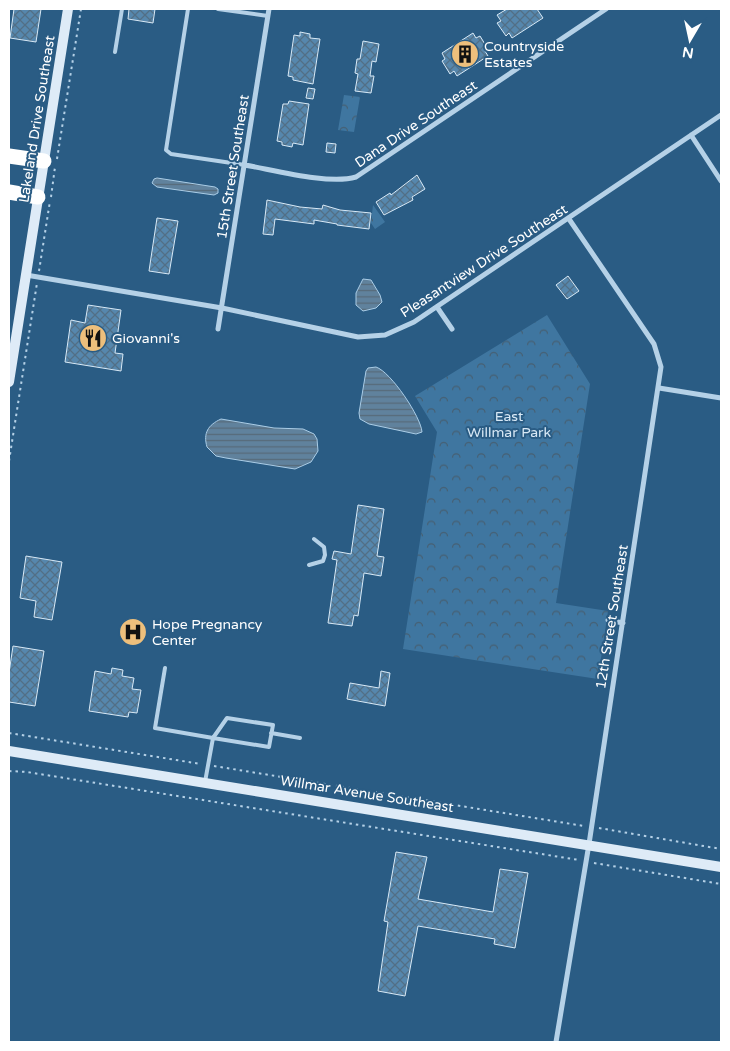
<svg xmlns="http://www.w3.org/2000/svg" width="730" height="1051" viewBox="0 0 730 1051" font-family="'Varela Round',sans-serif">
  <style>
    .forest { fill: url(#forest-crowns) }
    .water { fill: url(#water-rules); stroke: #aacde7 }
    .building { fill: url(#building-cross-hatch); stroke: #d8e9f6 }
    .lines { fill: none; stroke-linecap: round; stroke-linejoin: round }
    .path { stroke: #b5d1e7; stroke-width: 2; stroke-dasharray: 2.5 4; stroke-linecap: butt }
    .service { stroke: #b5d1e7; stroke-width: 4 }
    .minor { stroke: #b5d1e7; stroke-width: 5 }
    .secondary { stroke: #deebf7; stroke-width: 10 }
    .motorway { stroke: #fff; stroke-width: 15 }
    .labels { text-anchor: middle; dominant-baseline: central; stroke-width: 4; stroke-linejoin: round; paint-order: stroke }
    .poi-label { font-size: 14px; fill: #fff; stroke: #2a5c84; text-anchor: start }
    .street-label { font-size: 14px; fill: #fff; stroke: #2a5c84 }
    .park-label { font-size: 14px; fill: #d8e9f6; stroke: #2a5c84 }
  </style>
  <defs>
    <pattern id="forest-crowns" width="20" height="18" patternUnits="userSpaceOnUse" patternTransform="scale(1.25)"><rect width="20" height="18" fill="#3f76a0"/><path d="M2 6a3 3 0 1 1 6 0M12 15a3 3 0 1 1 6 0" fill="none" stroke="#465f72"/></pattern>
    <pattern id="water-rules" width="6" height="5" patternUnits="userSpaceOnUse" patternTransform="scale(1.25)"><rect width="6" height="5" fill="#60829d"/><path d="M0 2.5h6" fill="none" stroke="#576a79"/></pattern>
    <pattern id="building-cross-hatch" width="8" height="8" patternUnits="userSpaceOnUse" patternTransform="scale(1.25)"><rect width="8" height="8" fill="#5687ad"/><path d="M0 0l8 8M0 8l8-8" fill="none" stroke="#526f86"/></pattern>
  </defs>
  <rect width="100%" height="100%" fill="#2a5c84"/>
  <!-- forest -->
  <path class="forest" d="M344,95L360,97L354,132L338,130Z
    M373,205L385,222L375,229L371,223Z
    M547,315L590,384L556,603L608,611L598,679L403,649L437,432L415,396Z"/>
  <!-- water -->
  <path class="water" d="M157,178L215,187L218,189V193L214,195L157,187L152,183L154,179Z
    M363,279L371,280L380,295L382,302L376,308L363,311L356,305V293Z
    M376,367C391,372 421,417 422,432L416,434L369,424L360,419L359,413L366,371L368,368Z
    M221,419L274,428L303,429L314,434L317,439L318,451L311,462L295,469L226,458L216,456L207,447C203,433 208,425 221,419Z"/>
  <!-- building -->
  <path class="building" d="M14,9H41L36,42L10,38Z
    M129,9H155L153,23L128,19Z
    M507,9H537L543,18L512,38L509,33L506,36L497,23L501,21L497,15Z
    M300,32L310,34V38L320,39L313,84L293,80V77L288,76L294,35L300,36Z
    M473,33L476,38L480,36L488,49L485,51L488,56L457,76L454,71L450,74L442,61L445,59L442,53Z
    M363,41L379,44L376,62L372,61L370,76H374L371,93L355,91L358,74L355,73L357,59H360Z
    M308,88L315,89L313,99L306,98Z
    M289,101L309,104L303,145L293,143L292,147L282,145V142L277,141L283,104H288Z
    M327,143L336,144L335,153L326,152Z
    M417,175L425,189L412,197L413,200L384,215L376,202L390,193L391,195Z
    M267,200L300,207L322,209L323,205L340,210L371,213L369,229L337,225V224L314,220V224L275,219L273,235L263,234Z
    M157,218L178,221L169,274L149,271Z
    M568,276L579,291L567,299L556,285Z
    M88,305L121,310L115,353L123,354L121,371L65,362L71,320L85,323Z
    M358,505L384,509L377,556L384,557L381,576L364,573L358,616L354,615L352,626L328,623L337,560L332,559L334,551L351,554Z
    M26,556L62,562L52,620L34,617L36,601L20,598Z
    M13,646L44,651L35,706L9,702V673Z
    M112,668L123,670L122,676L134,678L132,689L141,690L137,713L129,712L128,717L89,711L95,671L111,674Z
    M381,671L390,673L385,706L347,699L350,683L379,688Z
    M396,852L427,857L418,899L493,912L500,869L528,873L515,948L494,944L495,939L418,926L405,996L378,991L388,922L384,921Z"/>
  <g class="lines">
    <!-- path -->
    <path class="path" d="M57,159L81,9
      M51,197L55,167
      M39,271L50,201
      M9,461L37,283
      M9,733L201,764
      M214,766L584,826
      M9,771L27,772L579,860
      M599,828L721,849
      M594,863L721,884"/>
    <!-- service -->
    <path class="service" d="M188,9L166,150L171,154L245,165
      M218,9L268,16
      M115,52L122,9
      M309,565L323,561L325,555L324,547L314,539
      M165,668L155,728L213,738L205,782
      M227,718L273,725L269,747L213,738Z
      M271,733L300,738"/>
    <!-- minor -->
    <path class="minor" d="M691,135L721,181
      M245,165C274,170 329,185 356,177L606,9
      M26,275L222,308L358,337L385,335L414,322L721,115
      M437,307L452,329
      M218,329L269,9
      M659,388L721,398
      M608,620L623,623
      M556,1042L589,844L661,367L654,344L569,219"/>
    <!-- secondary -->
    <path class="secondary" d="M9,382L68,9
      M9,751L721,867"/>
    <!-- motorway -->
    <path class="motorway" d="M9,156L44,161
      M9,192L38,197"/>
  </g>
  <!-- icons -->
  <defs>
    <g id="building-disc" transform="scale(1.4375)"><circle r="9.5" fill="#edbf7c" stroke="#2a5c84"/><path d="M-4-6H4V6H1V3H-1V6H-4ZM-2.5-4.3h1.7v1.8h-1.7ZM.8-4.3h1.7v1.8H.8ZM-2.5-1h1.7V.8h-1.7ZM.8-1h1.7V.8H.8Z" fill="#111"/></g>
    <g id="restaurant-disc" transform="scale(1.4375)"><circle r="9.5" fill="#edbf7c" stroke="#2a5c84"/><path d="M-5-6h1v4h1v-4h1v4h1v-4h1v5L-1.5 .5V6h-2V.5L-5-1ZM5-6V6H3V1.5H1.5Q1.5-4 5-6Z" fill="#111"/></g>
    <g id="hospital-disc" transform="scale(1.4375)"><circle r="9.5" fill="#edbf7c" stroke="#2a5c84"/><path d="M-5-5h3v3.5h4V-5h3V5h-3V1.5h-4V5h-3Z" fill="#111"/></g>
  </defs>
  <g fill-rule="evenodd">
    <use href="#building-disc" x="465" y="54"/>
    <use href="#restaurant-disc" x="93" y="338"/>
    <use href="#hospital-disc" x="133" y="632"/>
  </g>
  <g class="labels">
    <!-- poi labels -->
    <g class="poi-label">
      <text x="484" y="46">Countryside<tspan x="484" dy="16">Estates</tspan></text>
      <text x="112" y="338">Giovanni's</text>
      <text x="152" y="624">Hope Pregnancy<tspan x="152" dy="16">Center</tspan></text>
    </g>
    <!-- street labels -->
    <g class="street-label">
      <text transform="translate(37 119) rotate(-81)">Lakeland Drive Southeast</text>
      <text transform="translate(416 124) rotate(-34)">Dana Drive Southeast</text>
      <text transform="translate(233 167) rotate(-81)">15th Street Southeast</text>
      <text transform="translate(484 261) rotate(-33)">Pleasantview Drive Southeast</text>
      <text transform="translate(612 617) rotate(-81)">12th Street Southeast</text>
      <text transform="translate(367 794) rotate(9)">Willmar Avenue Southeast</text>
    </g>
    <!-- park labels -->
    <g class="park-label">
      <text x="509" y="416">East<tspan x="509" dy="16">Willmar Park</tspan></text>
    </g>
  </g>
  <!-- border -->
  <rect width="730" height="1051" fill="none" stroke="#ffffff" stroke-width="20"/>
  <!-- north arrow -->
  <g transform="translate(690 40) rotate(189)" stroke="#2a5c84" stroke-width="4" paint-order="stroke">
  <path d="M0-4L9 19L0 12L-9 19Z" fill="#ffffff"/>
  <text y="-8" font-size="14" font-weight="bold" text-anchor="middle" fill="#ffffff">N</text>
  </g>
</svg>
